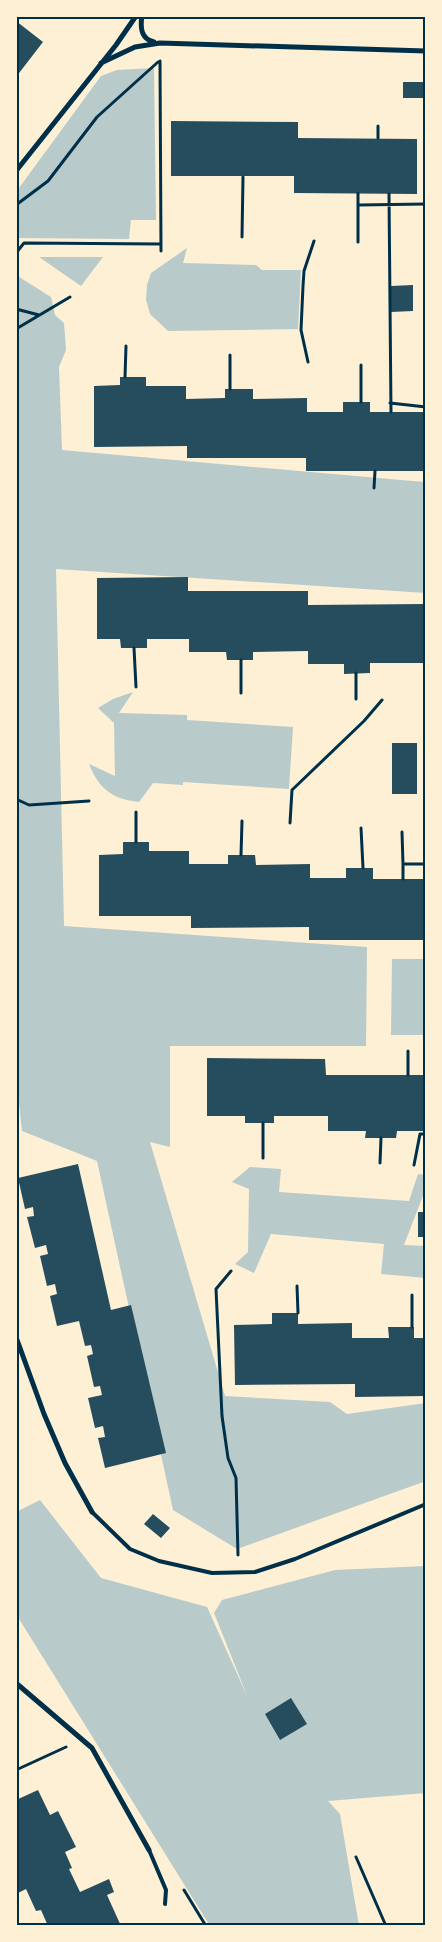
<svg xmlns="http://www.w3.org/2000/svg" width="442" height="1942" viewBox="0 0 442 1942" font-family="'Open Sans',sans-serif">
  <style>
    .green { fill: #b9caca }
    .building { fill: #264d5e }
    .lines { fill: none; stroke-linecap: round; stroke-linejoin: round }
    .path { stroke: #003049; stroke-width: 3 }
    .service { stroke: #003049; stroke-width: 4 }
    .minor { stroke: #003049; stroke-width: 5 }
    .neatline { fill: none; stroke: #003049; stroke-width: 2 }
  </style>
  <rect width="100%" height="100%" fill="#fdf0d5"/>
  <!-- green -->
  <path class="green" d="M154,68L156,220H131L129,239L16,238V192L101,76L117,70Z
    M187,248L183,263L256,265L262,270H301L298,329L168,331L150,314L146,300L147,285L151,273Z
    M39,257H103L81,286Z
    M16,275L51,297L55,315L64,323L66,350L59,367L62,450L424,482L426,593L56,569L64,926L367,947L366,1046H170V1147L150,1142L225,1396L330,1402L347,1414L426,1403V1481L237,1549L173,1510L97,1161L22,1131L16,1074Z
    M133,692L119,713L187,715V720L293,727L289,789L183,782V785L153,783L139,802C112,799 99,789 89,764L115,776L114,723L98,708L113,699Z
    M392,959H426V1035H391Z
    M250,1167L281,1169L279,1192L409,1201L418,1174L426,1175V1188L404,1245L426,1246V1278L381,1274L384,1244L271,1234L254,1273L235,1264L248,1252L249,1189L232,1182Z
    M40,1500L101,1578L207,1607L248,1698L214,1613L222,1600L335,1570L426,1566V1793L328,1801L340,1814L359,1926H210L16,1614V1512Z"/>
  <!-- building -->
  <path class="building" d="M205,16H297V18H205Z
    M16,21L43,42L16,77Z
    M403,82H426V98H403Z
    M171,121L298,122V138L417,139V194L294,193V176H171Z
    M413,285V311L391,312V286Z
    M120,377H146V386H186V399L225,398V389H253V399L307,398V412H343V402H370V412H423L424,471H306V458H187V446L94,447V386L120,385Z
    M188,577V591H308V605L426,604V663H370V673L344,674V664H308V651L253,652V660H227L226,652H189V639H147V648H121L120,639H97V578Z
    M392,743H417V794H392Z
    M123,842H149V851H189V864H228V855H255L256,865L310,864V878H346V868H373V879H426V940H309V927L191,928V916H99V855L123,854Z
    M207,1058L325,1059L326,1075H426V1131H397L396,1138H365L366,1131H328V1116H274V1123H245V1116H207Z
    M78,1164L111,1310L131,1305L166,1453L105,1468L98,1438L105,1437L103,1426L95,1428L88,1398L102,1395L100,1386L94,1387L87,1356L93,1354L91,1345L85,1346L79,1321L57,1326L50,1296L57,1294L55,1284L47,1286L40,1256L48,1254L46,1245L35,1248L27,1217L34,1216L33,1207L25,1209L18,1178Z
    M418,1212H426V1237H418Z
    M272,1313H298V1324L352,1323V1338H389L388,1327H414V1338H426V1396L355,1397V1384L235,1385L234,1325L272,1324Z
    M153,1514L170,1528L161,1538L144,1524Z
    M291,1698L307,1724L280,1740L265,1714Z
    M38,1790L50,1815L58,1811L76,1847L65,1852L72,1868L69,1869L80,1892L109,1879L114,1892L107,1895L121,1926H48L41,1910L36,1911L26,1889L16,1894V1800Z"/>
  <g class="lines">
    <!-- path -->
    <path class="path" d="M160,61L161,251
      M378,126V138
      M358,193V242
      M389,194L391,412
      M16,205L48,181L97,117L158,62
      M359,205L426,204
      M242,237L243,177
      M16,253L24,243L161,244
      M16,309L39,315
      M16,329L70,297
      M308,362L301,330L303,286L304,271L314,241
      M361,365V402
      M125,377L126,346
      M230,389V355
      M390,403L426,407
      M374,488L375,471
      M134,648L136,687
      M356,673V699
      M241,693V660
      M16,799L29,805L89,801
      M290,823L292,790L364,721L382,700
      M361,828L363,868
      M402,832L403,864H426
      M136,842V812
      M241,855L242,821
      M403,879V864
      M408,1075V1051
      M263,1158V1123
      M380,1163L381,1138
      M414,1165L420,1134H426
      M231,1271L216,1289L222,1416L228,1458L236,1478L238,1555
      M297,1286L298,1313
      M412,1327V1295
      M16,1770L66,1747
      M356,1857L386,1926
      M184,1890L206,1926"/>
    <!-- service -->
    <path class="service" d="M92,1512L130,1549L159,1561L212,1573L255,1572L295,1559L426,1504
      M149,1850L166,1890L165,1904"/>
    <!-- minor -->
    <path class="minor" d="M142,16C140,28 141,39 154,42
      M101,63L135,47L160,43L426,51
      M16,171L116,45L136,16
      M16,1337L44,1414L65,1463L92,1512
      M16,1683L92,1748L149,1850"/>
  </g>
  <!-- border -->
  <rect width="442" height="1942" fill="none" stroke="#fdf0d5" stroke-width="35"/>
  <rect x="18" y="18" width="406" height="1906" class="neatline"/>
</svg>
